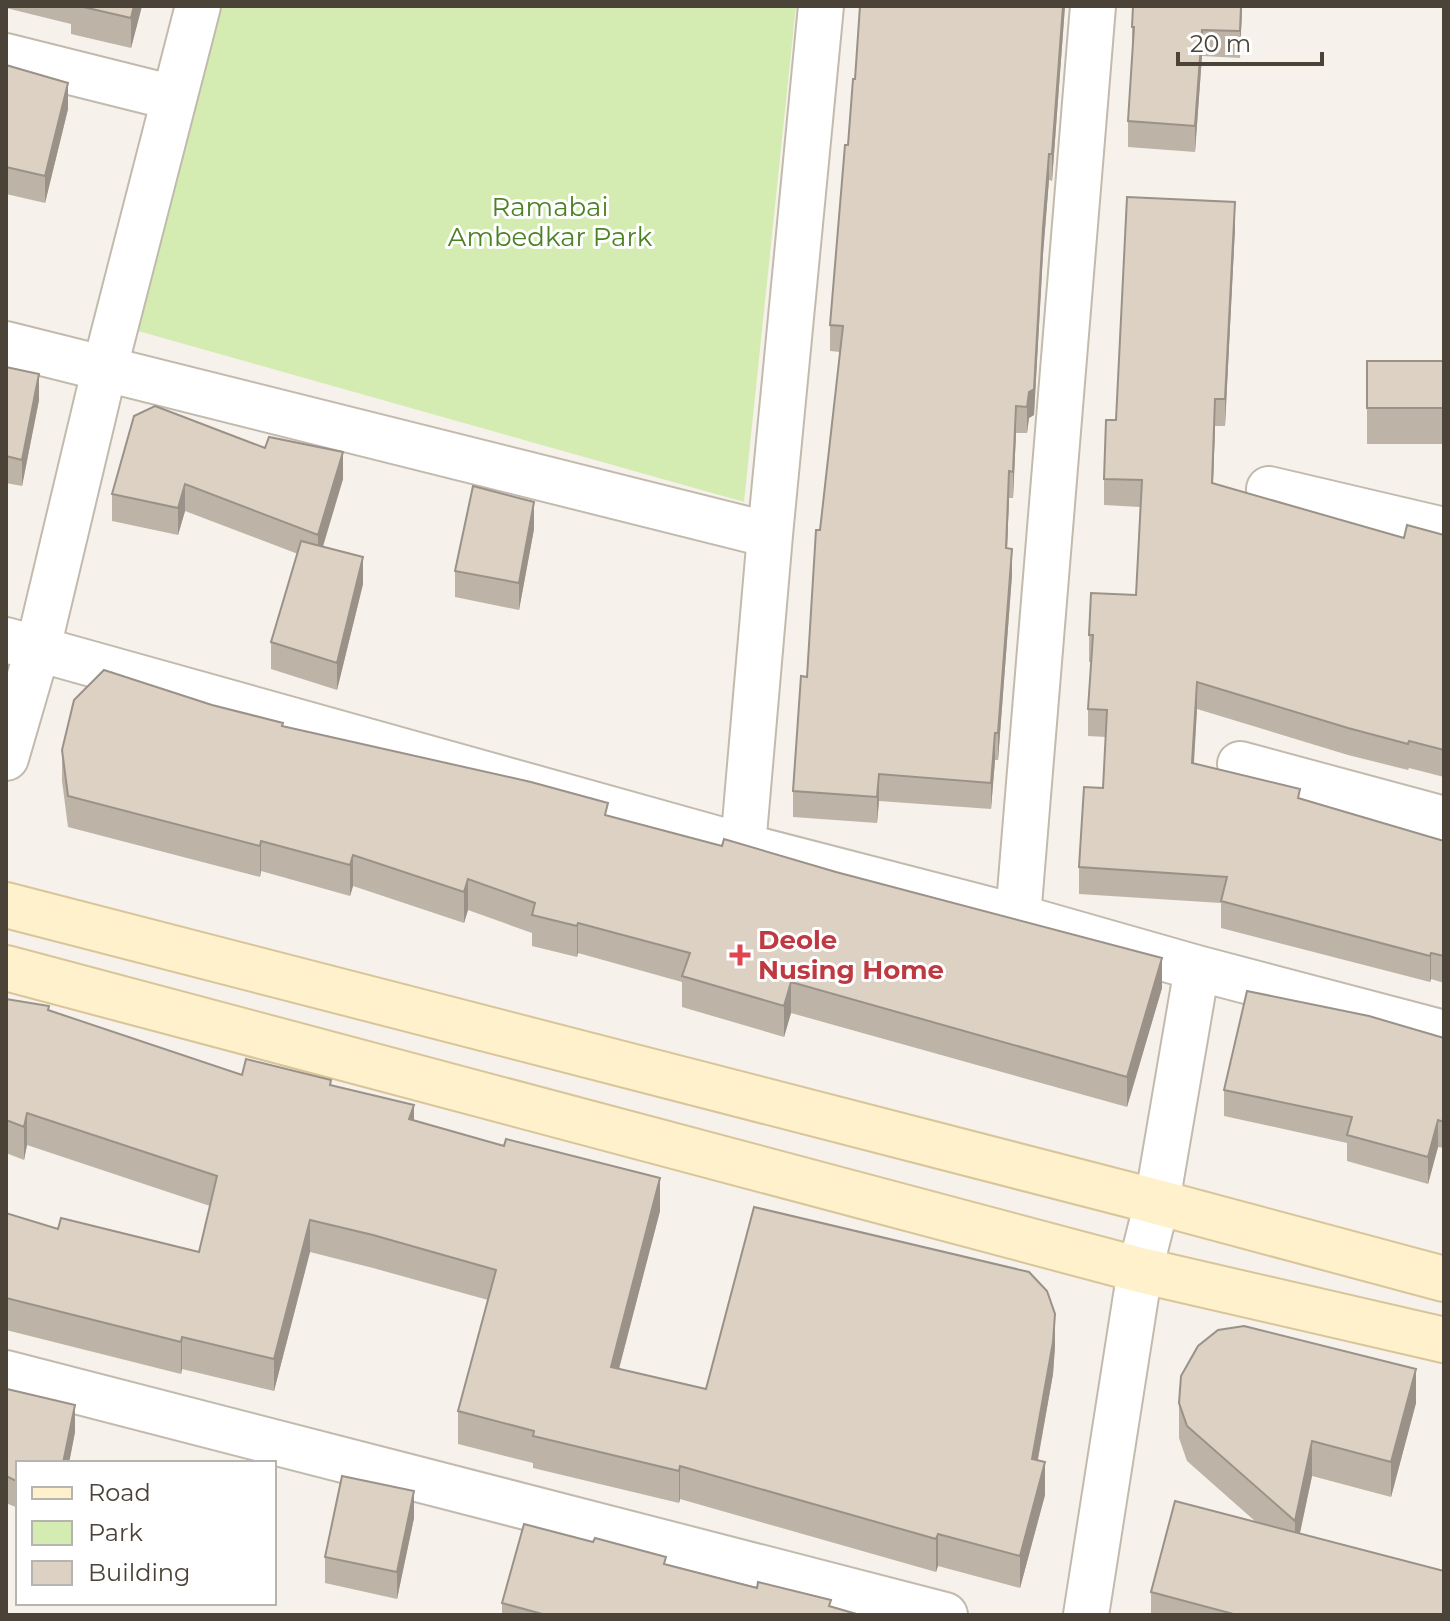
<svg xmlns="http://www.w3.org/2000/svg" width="1450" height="1621" viewBox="0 0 1450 1621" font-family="Montserrat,sans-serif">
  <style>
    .green { fill: #d4ecb2 }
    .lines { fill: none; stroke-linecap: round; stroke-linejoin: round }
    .street-casing { stroke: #c2baac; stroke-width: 48 }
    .secondary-casing { stroke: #d8c599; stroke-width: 48 }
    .street { stroke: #fff; stroke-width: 44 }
    .secondary { stroke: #fff1cc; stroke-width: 44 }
    .wall { fill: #bdb4a7 }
    .shaded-wall { fill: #9a9288 }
    .building { fill: #dcd1c2; stroke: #9a9288; stroke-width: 2 }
    .health-dot { fill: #e0444e; stroke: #fff; stroke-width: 3 }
    .labels { text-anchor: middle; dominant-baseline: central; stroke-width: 6; stroke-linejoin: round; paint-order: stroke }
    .park-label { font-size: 26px; fill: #4c8226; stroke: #fff }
    .health-label { font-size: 26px; font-weight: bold; fill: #be3a42; stroke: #fff; text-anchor: start }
  </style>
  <rect width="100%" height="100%" fill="#f6f2eb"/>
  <!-- green -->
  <path class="green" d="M220,6H796L744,502L138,331Z"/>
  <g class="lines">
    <!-- street casing -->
    <g class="street-casing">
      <path id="street" d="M6,56L174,98
        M6,344L770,535L821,6
        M1269,489L1444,530
        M6,640L743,846L1018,917L1197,968L1444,1033
        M6,758L38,648L105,367L198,6
        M1240,764L1444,819
        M743,846L770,535
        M1018,917L1093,6
        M6,1373L945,1615
        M1086,1615L1140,1270L1157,1202L1197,968"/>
    </g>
    <!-- secondary casing -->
    <g class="secondary-casing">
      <path id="secondary" d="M6,905L1157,1202L1444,1279
        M6,968L1140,1270L1444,1340"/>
    </g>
    <!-- street -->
    <use href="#street" class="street"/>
    <!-- secondary -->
    <use href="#secondary" class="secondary"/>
  </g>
  <!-- wall -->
  <path class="wall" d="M6,6H142L131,48L71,34V24L6,8Z
    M1065,6L1052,181L1049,180L1043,254L1034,415L1029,418L1027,433H1016L1013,498H1009L1007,548L1012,575L998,760H995L991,809L879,801L877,823L793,817V791L807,677L820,530L840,352L830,351V325L855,79Z
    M1242,6L1240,58L1202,56L1195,152L1128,147V121L1132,54V27Z
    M6,65L68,109L45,203L6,194Z
    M1235,228L1225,426H1215L1213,484L1404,538L1444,535V777L1409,768L1408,770L1348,755L1197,709L1194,764L1300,798L1444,841V983L1431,979L1430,982L1221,928V903L1079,894V867L1103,788L1106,737L1088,736V709L1091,662H1089V635L1136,595L1140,507L1104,505V479L1116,420Z
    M1367,361H1444V444H1367Z
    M6,367L39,400L22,486L6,483Z
    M265,448L343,479L323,547L363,584L337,690L271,669V642L298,554L185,511L178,535L112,521V494Z
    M534,529L519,610L455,597V571Z
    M212,705L283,726L608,816L1162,988L1127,1107L791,1013L784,1037L682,1007V982L578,953L577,957L532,946V933L468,910L464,923L353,886L350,896L261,871L260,877L68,827L62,781V750Z
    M6,999L49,1010L242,1075L331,1085L414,1120L660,1211L619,1369L706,1389L1055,1346L1053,1374L1038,1460L1045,1495L1020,1588L938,1566L936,1572L680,1499L679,1503L533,1468V1463L458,1444V1411L488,1300L373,1268L310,1252L274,1391L182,1369L181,1374L6,1330V1213L58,1229L199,1252L210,1206L27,1145L24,1160L6,1153Z
    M1444,1038V1148L1438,1147L1428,1184L1347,1161V1143L1224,1116V1090Z
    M6,1395L75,1432L69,1463H18V1508L6,1503Z
    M1179,1403H1416L1391,1497L1312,1476L1300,1533L1444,1615H1151V1592L1256,1522L1187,1461L1179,1438Z
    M414,1518L397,1599L325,1583V1557Z
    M666,1564L831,1606L860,1615H502V1603Z"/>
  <!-- shaded-wall -->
  <path class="shaded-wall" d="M134,6H142L131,48V18Z
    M1063,6H1065L1052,181V154Z
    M1241,6H1242L1240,58V31Z
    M1202,30V56L1195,152V126Z
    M68,83V109L45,203V176Z
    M1049,154V180L1043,254L1034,415L1029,418L1027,433V407Z
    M1235,202V228L1225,426V399Z
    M39,374V400L22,486V460Z
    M1215,399V426L1212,510V483Z
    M1016,406V433L1013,498V472Z
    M343,452V479L318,562V535Z
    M1009,471V498L1006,575V548Z
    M185,484V511L178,535V508Z
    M534,502V529L519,610V583Z
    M1012,549V575L998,760V733Z
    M363,557V584L337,690V663Z
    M1197,682V709L1192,790V763Z
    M995,733V760L991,809V783Z
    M879,774V801L877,823V797Z
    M261,841V871L260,877V846Z
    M353,855V886L350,896V865Z
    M468,879V910L464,923V892Z
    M578,923V953L577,957V926Z
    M1431,953V979L1430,982V956Z
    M1162,958V988L1127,1107V1077Z
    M791,982V1013L784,1037V1006Z
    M414,1105V1138L409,1119Z
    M27,1113V1145L24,1160V1127Z
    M1438,1120V1147L1428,1184V1157Z
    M660,1178V1211L611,1399V1367Z
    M310,1220V1252L274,1391V1359Z
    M1055,1314V1346L1053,1374L1032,1491V1459Z
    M182,1337V1369L181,1374V1342Z
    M1416,1369V1403L1391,1497V1462Z
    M75,1405V1432L69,1463H63Z
    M1312,1441V1476L1295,1556V1521Z
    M1045,1462V1495L1020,1588V1556Z
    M680,1466V1499L679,1503V1471Z
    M414,1491V1518L397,1599V1572Z
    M938,1534V1566L936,1572V1539Z"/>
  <!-- building -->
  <path class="building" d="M79,6H134L131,18Z
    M860,6H1063L1052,154H1049L1043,228L1034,389L1029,392L1027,407L1016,406L1013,472L1009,471L1006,548L1012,549L998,733H995L991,783L879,774L877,797L793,791L801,676L807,677L816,530H820L843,326L830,325L845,145H848L853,79H855Z
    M1133,6H1241L1240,31L1202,30L1195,126L1128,121L1134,27H1132Z
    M6,65L68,83L45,176L6,167Z
    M1127,197L1235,202L1225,399H1215L1212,483L1404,538L1407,525L1444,535V750L1409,741L1408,744L1348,728L1197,682L1192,763L1300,789L1298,798L1444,841V956L1431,953L1430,956L1221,901L1227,877L1079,867L1084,787L1103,788L1107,710L1088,709L1093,635H1089L1091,593L1136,595L1142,480L1104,479L1106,420H1116Z
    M1367,361H1444V408H1367Z
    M6,367L39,374L22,460L6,456Z
    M155,406L265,448L269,437L343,452L318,535L185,484L178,508L112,494L134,416Z
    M473,486L534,502L519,583L455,571Z
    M301,541L363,557L337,663L271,642Z
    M104,670L212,705L283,723L282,726L531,782L608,803L605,815L722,846L724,839L836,872L1162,958L1127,1077L791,982L784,1006L682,976L690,953L578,923L577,926L532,915L535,903L468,879L464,892L353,855L350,865L261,841L260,846L68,796L62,750L74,700Z
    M1247,991L1369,1016L1444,1038V1122L1438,1120L1428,1157L1347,1135L1352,1117L1224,1090Z
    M6,999L49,1006L48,1010L242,1075L246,1059L331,1080L330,1085L414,1105L409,1119L504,1146L506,1139L660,1178L611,1367L706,1389L754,1207L1029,1272L1047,1291L1055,1314L1053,1342L1032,1459L1045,1462L1020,1556L938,1534L936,1539L680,1466L679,1471L533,1436L534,1431L458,1411L496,1270L373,1235L310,1220L274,1359L182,1337L181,1342L6,1298V1213L58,1229L61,1218L199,1252L217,1176L27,1113L24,1127L6,1120Z
    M1244,1326L1416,1369L1391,1462L1312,1441L1295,1521L1187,1426L1179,1403L1181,1376L1198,1346L1218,1330Z
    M7,1389L75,1405L63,1463H18V1482L6,1476V1395Z
    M342,1476L414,1491L397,1572L325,1557Z
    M1175,1501L1444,1571V1615H1237L1151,1592Z
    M524,1524L593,1542L595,1538L666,1557L664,1564L757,1588L758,1582L831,1600L829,1606L860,1615H546L502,1603Z"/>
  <!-- markers -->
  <path class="health-dot" d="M736 943h8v8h8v8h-8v8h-8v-8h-8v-8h8z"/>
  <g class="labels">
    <!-- park labels -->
    <g class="park-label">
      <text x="550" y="207">Ramabai<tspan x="550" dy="30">Ambedkar Park</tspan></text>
    </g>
    <!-- health labels -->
    <g class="health-label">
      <text x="758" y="940">Deole<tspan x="758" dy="30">Nusing Home</tspan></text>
    </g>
  </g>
  <!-- border -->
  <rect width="1450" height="1621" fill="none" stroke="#4b4338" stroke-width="16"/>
  <!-- legend -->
  <rect x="16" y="1461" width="260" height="144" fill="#ffffff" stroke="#b7b4af" stroke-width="2"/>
  <rect x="32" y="1487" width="40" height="12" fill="#fff1cc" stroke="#b7b4af" stroke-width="2"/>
  <text x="88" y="1501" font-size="24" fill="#4b4338">Road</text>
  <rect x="32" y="1521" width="40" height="24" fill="#d4ecb2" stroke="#b7b4af" stroke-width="2"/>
  <text x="88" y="1541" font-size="24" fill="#4b4338">Park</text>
  <rect x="32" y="1561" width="40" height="24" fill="#dcd1c2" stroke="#b7b4af" stroke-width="2"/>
  <text x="88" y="1581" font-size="24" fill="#4b4338">Building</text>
  <!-- scale -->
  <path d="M1178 52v12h144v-12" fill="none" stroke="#4b4338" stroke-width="4"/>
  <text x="1190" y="52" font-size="24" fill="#4b4338" stroke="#ffffff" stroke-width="6" paint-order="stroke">20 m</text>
</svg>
